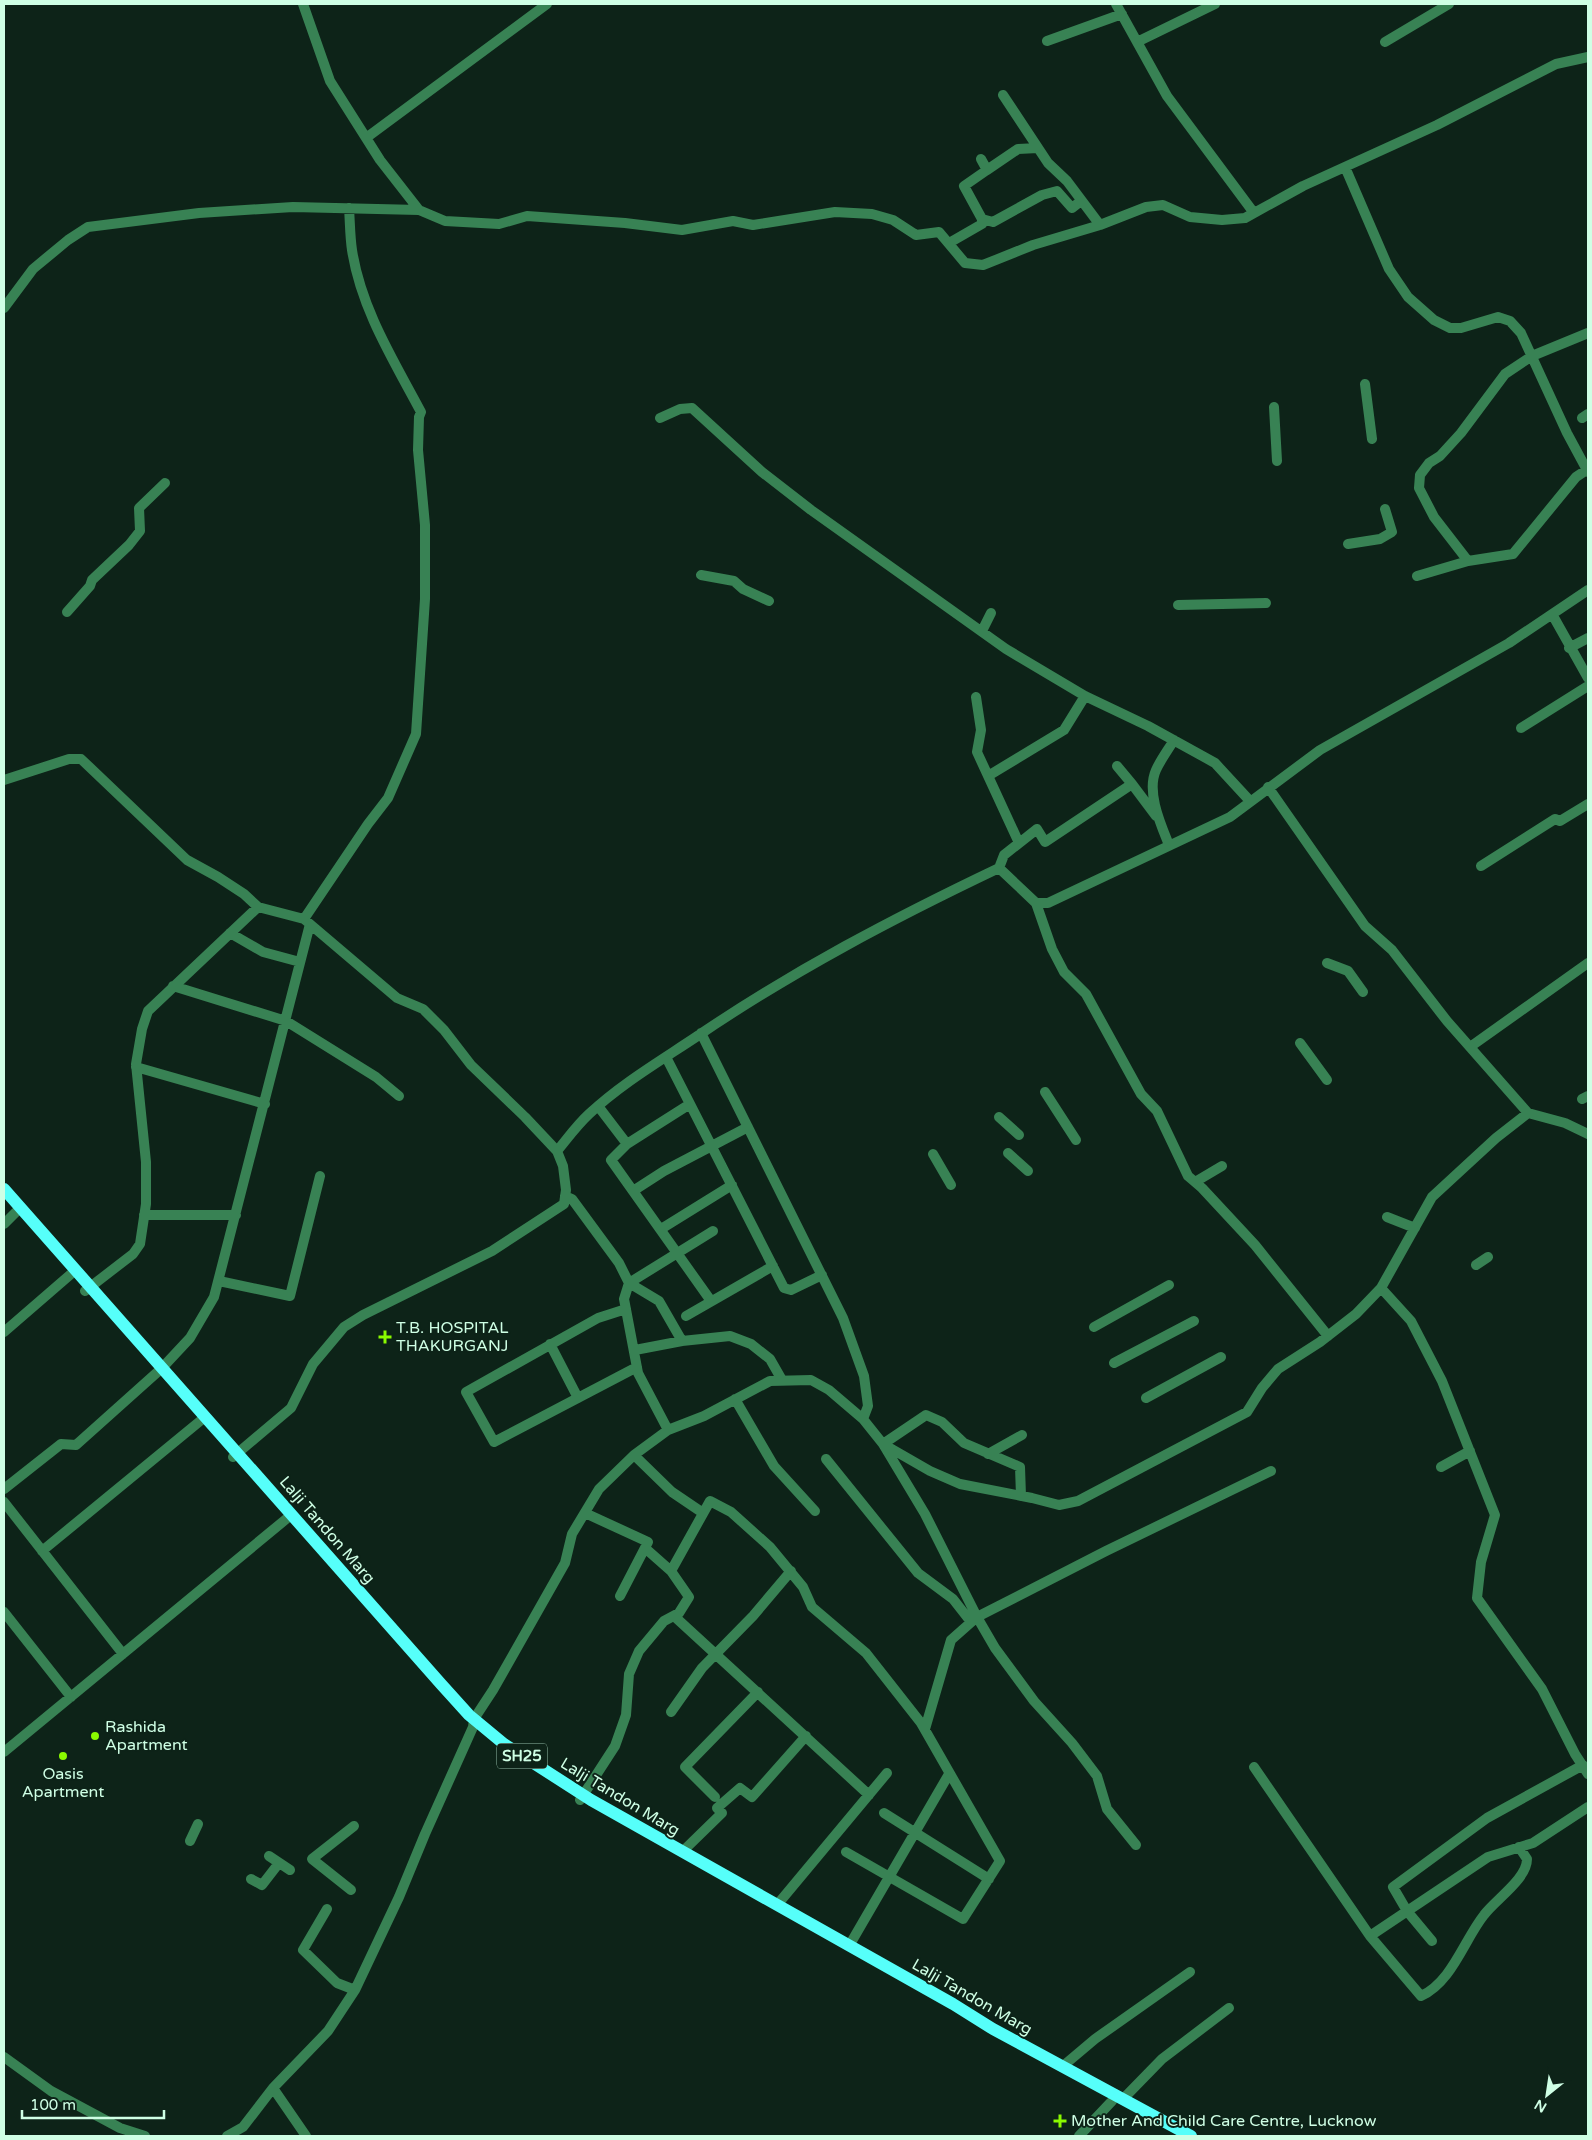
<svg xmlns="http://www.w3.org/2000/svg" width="1592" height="2140" viewBox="0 0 1592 2140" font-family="'Varela Round',sans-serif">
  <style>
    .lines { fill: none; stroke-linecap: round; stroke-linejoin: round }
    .minor { stroke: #388254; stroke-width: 10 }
    .major { stroke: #56fffa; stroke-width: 12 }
    .poi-dot { fill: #8afa00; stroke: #0d2318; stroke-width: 2 }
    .labels { text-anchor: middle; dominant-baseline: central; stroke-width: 4; stroke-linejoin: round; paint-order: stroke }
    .shield { fill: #0d2318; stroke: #95bda8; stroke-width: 1 }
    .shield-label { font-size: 15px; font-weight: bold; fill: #cfffe5 }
    .poi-label { font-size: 16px; fill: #cfffe5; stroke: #0d2318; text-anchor: start }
    .street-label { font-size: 16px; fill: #cfffe5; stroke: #0d2318 }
  </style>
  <rect width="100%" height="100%" fill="#0d2318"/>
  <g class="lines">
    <!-- minor -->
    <path class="minor" d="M303,4L330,81L380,160L419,210
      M1116,4L1167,96L1254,213
      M1047,41L1122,14
      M1137,42L1215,4
      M1385,42L1449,4
      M1003,95L1048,163L1067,181L1100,225
      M366,138L547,4
      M1345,167L1389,269L1408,297L1434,320L1450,328H1461L1498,317L1510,321L1521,333L1567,433L1588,472
      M987,170L1018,149L1038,148
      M982,219L993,222L1042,195L1057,191L1072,208L1081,201
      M949,243L982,224V219L964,186L987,170L981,159
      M4,308L33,269L68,240L88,227L199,213L293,207L419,210L445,221L499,224L527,216L625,223L682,230L733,221L753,225L835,212L872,214L893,220L916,235L939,232L965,263L983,265L1033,245L1100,225L1146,207L1163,205L1190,217L1222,220L1245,218L1303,186L1437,125L1556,64L1588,57
      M1365,384L1372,439
      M1274,407L1277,461
      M660,418L680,409L692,408L762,472L811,510L1006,649L1085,696L1148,726L1215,763L1250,801
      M1582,418L1588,414
      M1348,544L1380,539L1392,532L1385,509
      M1468,561L1434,517L1419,488L1420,475L1429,463L1440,456L1461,433L1505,374L1532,356L1588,333
      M701,575L734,581L743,589L769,601
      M1417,576L1468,561L1513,554L1576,477L1588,469
      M1178,605L1266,603
      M67,612L90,586L92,580L129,545L140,531L139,508L165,483
      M1552,614L1588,678
      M982,631L991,613
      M1569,648L1588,638
      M976,697L981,730L977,752L1019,843
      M1521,728L1588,686
      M988,776L1064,730L1085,696
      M4,780L69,759H81L187,860L218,877L244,894L258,907
      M1132,784L1156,816
      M1268,787L1365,926L1392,950L1447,1021L1528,1113L1565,1123L1588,1134
      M1169,845C1161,825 1146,792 1156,770C1161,759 1168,750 1174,740
      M1481,866L1555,819L1560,821L1588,804
      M999,868L1004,855L1037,829L1045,842L1132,784L1117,766
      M1036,903L1052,949L1064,972L1086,994L1141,1094L1157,1111L1188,1176L1202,1188L1255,1245L1328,1336
      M304,919L368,824L388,798L416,734L425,599V525L418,450L419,417L421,412C394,361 361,309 352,250C350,237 350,222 349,208
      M230,933L263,952L300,962
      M1327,963L1348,971L1363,992
      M173,986L286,1021L376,1077L399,1096
      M701,1033L843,1318L864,1376L868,1406L863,1419
      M1300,1043L1327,1080
      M1470,1047L1588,963
      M666,1057L784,1288L791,1290L822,1275
      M136,1067L265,1104
      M1045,1092L1076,1140
      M1582,1099L1588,1096
      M598,1106L627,1144L611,1160L711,1301
      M999,1117L1019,1135
      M627,1144L690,1104
      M557,1151C567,1139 577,1125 589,1114C621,1084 660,1061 696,1037C793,971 894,918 999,868L1036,903H1048L1230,817L1320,750L1509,643L1588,590
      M1008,1153L1028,1171
      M933,1154L951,1185
      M1195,1182L1222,1166
      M633,1191L664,1171L748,1127
      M565,1196L572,1199L619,1263L629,1283L624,1299L638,1373L668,1430
      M144,1215H236
      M1387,1217L1415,1228
      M4,1224L16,1212
      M661,1229L732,1185
      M1476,1265L1488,1257
      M219,1281L290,1296L320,1176
      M629,1283L713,1231
      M629,1283L659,1301L682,1341
      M1381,1288L1411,1321L1442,1381L1495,1515L1481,1562L1477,1598L1542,1689L1575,1754L1588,1774
      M85,1291L133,1254L140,1244L146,1204V1162L136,1064L142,1029L148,1011L258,907L304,919L397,998L423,1009L444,1030L471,1065L525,1117L557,1151L563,1166L566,1190L564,1204L492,1251L363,1315L344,1327L313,1364L291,1408L233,1457
      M626,1309L598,1318L466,1392L494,1442L637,1367
      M686,1316L773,1266
      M1094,1327L1169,1285
      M4,1332L71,1274
      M550,1344L578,1398
      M635,1350L682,1341L730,1336L751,1344L770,1359L782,1380
      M1114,1363L1194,1321
      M1146,1398L1221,1357
      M735,1399L774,1466L815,1511
      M988,1454L1022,1435
      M634,1455L672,1492L703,1513
      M826,1459L918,1573L953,1599L971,1622
      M1441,1467L1470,1451
      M4,1489L61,1444L76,1445L162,1368L190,1338L214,1297L310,924
      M1021,1496L1020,1467L964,1443L942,1422L926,1415L883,1444L930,1471L960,1484L1032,1498L1059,1505L1078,1501L1247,1412L1262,1388L1278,1369L1320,1342L1356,1314L1381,1288L1432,1197L1496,1138L1528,1113
      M4,1502L123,1654
      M585,1513L648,1542L620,1596
      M42,1551L205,1417
      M671,1571L710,1501L731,1512L770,1547L803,1587L812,1607L866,1653L921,1723L1000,1861L963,1919L846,1852
      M4,1612L71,1697
      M674,1616L869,1795
      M671,1712L702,1668L753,1616L791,1571
      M925,1729L951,1640L977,1617L1106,1551L1271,1471
      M4,1752L291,1515
      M1254,1767L1370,1936L1421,1996C1452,1982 1464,1940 1484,1915C1496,1899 1527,1879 1527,1859L1519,1847
      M715,1797L685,1767L758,1692
      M580,1800L615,1746L626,1715L629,1674L639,1651L664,1621L679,1613L689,1597L671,1571L645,1548
      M884,1813L989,1879
      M190,1841L198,1824
      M682,1852L722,1813L717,1808L740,1788L752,1797L806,1736
      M269,1856L290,1870
      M251,1879L262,1885L279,1863
      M351,1890L312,1859L354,1826
      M777,1905L887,1773
      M327,1909L303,1950L337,1983L355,1990
      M1370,1936L1488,1857L1533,1843L1588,1807
      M1432,1941L1407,1911L1393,1887L1487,1818L1583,1765
      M849,1946L949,1774
      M4,2057L51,2091L120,2128L145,2136
      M1063,2066L1095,2039L1190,1972
      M1123,2099L1162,2059L1229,2008
      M227,2136L243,2127L273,2088
      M306,2136L273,2088L328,2031L355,1990L399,1897L425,1834L473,1727L474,1719L493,1690L565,1563L572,1534L599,1489L634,1455L668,1430L704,1416L770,1381L811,1380L829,1390L863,1419L883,1444L925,1514L977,1617L995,1648L1034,1701L1072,1743L1097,1776L1107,1809L1136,1845
      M1079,2136L1112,2101L1115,2094"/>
    <!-- major -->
    <path class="major" d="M4,1189L441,1684L469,1715L504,1744L591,1800L953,2004L993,2029L1191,2136"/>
  </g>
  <!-- markers -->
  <g class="poi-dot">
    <path d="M382.5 1329.5h5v5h5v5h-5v5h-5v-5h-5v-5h5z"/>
    <circle cx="95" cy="1736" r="5"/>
    <circle cx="63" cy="1756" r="5"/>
    <path d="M1057.5 2113.5h5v5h5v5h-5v5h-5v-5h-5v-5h5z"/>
  </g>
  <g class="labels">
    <!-- shield labels -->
    <rect class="shield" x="497" y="1743.5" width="50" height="25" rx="4"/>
    <g class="shield-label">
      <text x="522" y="1756">SH25</text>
    </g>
    <!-- poi labels -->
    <g class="poi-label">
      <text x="396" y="1328">T.B. HOSPITAL<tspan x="396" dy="18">THAKURGANJ</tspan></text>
      <text x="105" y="1727">Rashida<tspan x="105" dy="18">Apartment</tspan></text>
      <text x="63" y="1774" text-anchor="middle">Oasis<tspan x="63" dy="18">Apartment</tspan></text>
      <text x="1071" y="2121">Mother And Child Care Centre, Lucknow</text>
    </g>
    <!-- street labels -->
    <g class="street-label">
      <text transform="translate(327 1530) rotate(49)">Lalji Tandon Marg</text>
      <text transform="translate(620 1797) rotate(31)">Lalji Tandon Marg</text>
      <text transform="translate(972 1997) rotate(30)">Lalji Tandon Marg</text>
    </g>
  </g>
  <!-- border -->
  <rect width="1592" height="2140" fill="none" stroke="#cfffe5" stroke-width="10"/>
  <!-- north arrow -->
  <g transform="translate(1547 2095) rotate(210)" stroke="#0d2318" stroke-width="4" paint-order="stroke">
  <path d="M0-4L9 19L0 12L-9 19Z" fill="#cfffe5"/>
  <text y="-8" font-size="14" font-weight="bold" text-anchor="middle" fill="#cfffe5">N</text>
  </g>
  <!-- scale -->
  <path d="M22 2110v8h142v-8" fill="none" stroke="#cfffe5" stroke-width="2.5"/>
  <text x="30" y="2110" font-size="15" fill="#cfffe5" stroke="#0d2318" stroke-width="4" paint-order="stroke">100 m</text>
</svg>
